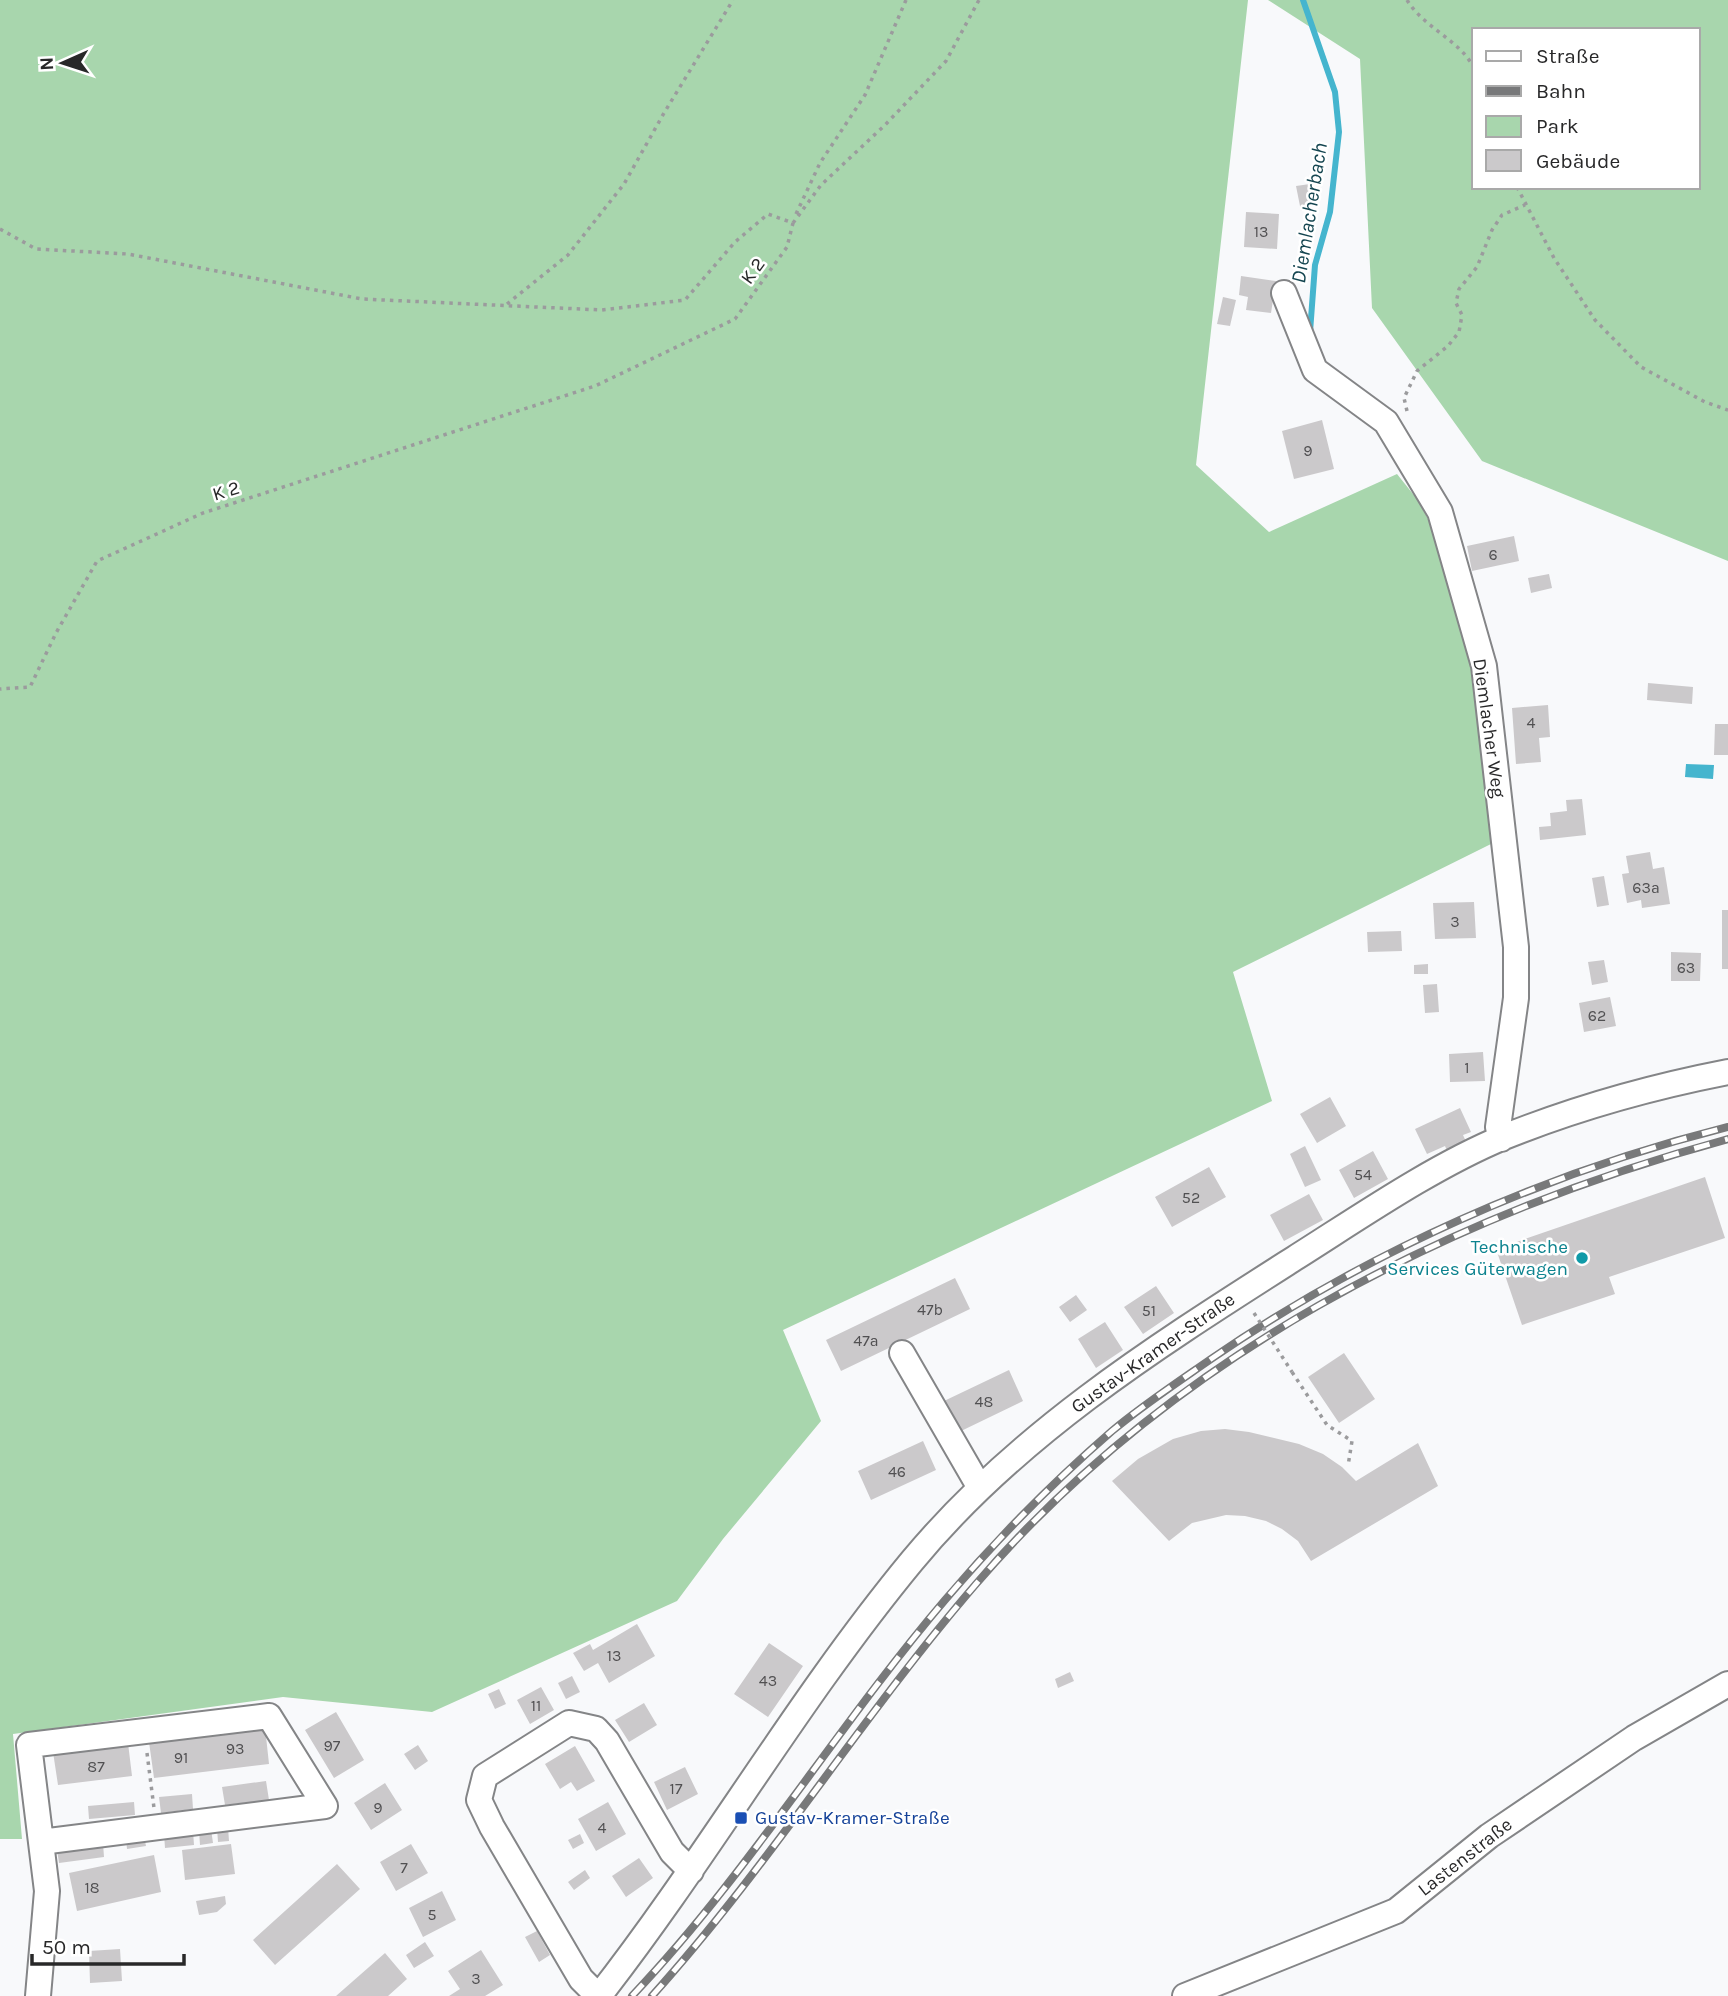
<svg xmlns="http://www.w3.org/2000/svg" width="1728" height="1996" viewBox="0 0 1728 1996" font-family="Karla,sans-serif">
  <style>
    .green { fill: #a8d6ad; fill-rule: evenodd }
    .water { fill: #45b5ce }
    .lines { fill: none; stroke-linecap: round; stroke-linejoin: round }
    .stream { stroke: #45b5ce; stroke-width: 6 }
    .building { fill: #cbc9cb }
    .minor-casing { stroke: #848587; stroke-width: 28 }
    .path { stroke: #9b9b9d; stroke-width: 3.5; stroke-dasharray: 3.5 5; stroke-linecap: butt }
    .minor { stroke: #fff; stroke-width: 24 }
    .rail-casing { stroke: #78797a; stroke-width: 8 }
    .rail { stroke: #fff; stroke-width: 5; stroke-dasharray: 16; stroke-linecap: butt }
    .path-bridge { stroke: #9b9b9d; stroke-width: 3.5; stroke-dasharray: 3.5 5; stroke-linecap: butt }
    .culture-dot { fill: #0f9aa8; stroke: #fff; stroke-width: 2.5 }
    .transit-dot { fill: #1a4fb4; stroke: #fff; stroke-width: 2.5 }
    .labels { text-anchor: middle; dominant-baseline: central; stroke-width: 5; stroke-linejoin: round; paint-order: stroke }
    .number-label { font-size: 16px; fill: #515052 }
    .street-label { font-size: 19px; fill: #282829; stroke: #fff }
    .culture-label { font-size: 19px; fill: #0d838f; stroke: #fff; text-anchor: end }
    .transit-label { font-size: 19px; fill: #164399; stroke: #fff; text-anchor: start }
    .water-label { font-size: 21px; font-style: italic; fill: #144550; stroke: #fff }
  </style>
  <rect width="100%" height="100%" fill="#f8f9fb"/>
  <!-- green -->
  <path class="green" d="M0,0H1248L1196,465L1269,532L1397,474L1417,499L1451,561L1473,678L1493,843L1233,972L1272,1101L783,1330L821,1421L723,1539L677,1601L432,1712L283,1697L13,1734L22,1839H0Z
    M1268,0H1728V561L1482,461L1372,308L1360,59ZM1474,30H1698V187H1474Z"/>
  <!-- water -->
  <path class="water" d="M1686,764L1714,765L1713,779L1685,777Z"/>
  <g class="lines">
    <!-- stream -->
    <path class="stream" d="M1303,0L1335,92L1339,132L1330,212L1315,265L1310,332"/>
  </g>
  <!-- building -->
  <path class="building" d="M1310,184L1314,208L1301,211L1296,186Z
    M1246,212L1279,214L1277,249L1244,247Z
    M1241,276L1276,281L1271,313L1246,310L1248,297L1239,295Z
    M1223,297L1236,300L1230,326L1217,324Z
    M1322,420L1334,469L1294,479L1282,431Z
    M1514,536L1519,561L1472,571L1467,546Z
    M1549,574L1552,588L1531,593L1528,578Z
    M1648,683L1693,687L1692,704L1647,700Z
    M1548,705L1550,737L1539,738L1541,762L1516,764L1512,708Z
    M1715,724H1728V755H1714Z
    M1582,799L1586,835L1540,840L1539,827L1551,826L1550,813L1567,811L1566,800Z
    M1650,852L1653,869L1664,867L1670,904L1642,908L1641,900L1627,903L1622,874L1629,873L1626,856Z
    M1604,876L1609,905L1597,907L1592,878Z
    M1474,902L1476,938L1435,939L1433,903Z
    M1722,910H1728V969H1722Z
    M1401,931L1402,951L1368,952L1367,932Z
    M1671,952L1701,953L1700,981H1671Z
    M1604,960L1608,982L1592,985L1588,962Z
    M1428,964V974H1414V965Z
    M1437,984L1439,1012L1425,1013L1423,985Z
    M1610,997L1616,1026L1584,1032L1579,1003Z
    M1483,1052L1485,1081L1450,1082L1449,1054Z
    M1330,1097L1346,1126L1317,1143L1300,1114Z
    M1460,1108L1471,1132L1463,1135L1467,1144L1448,1153L1445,1146L1427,1154L1415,1129Z
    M1305,1146L1321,1180L1305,1187L1290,1154Z
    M1373,1151L1388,1179L1354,1198L1339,1170Z
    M1209,1167L1226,1197L1172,1227L1155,1197Z
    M1705,1177L1725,1238L1609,1277L1615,1294L1522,1325L1496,1249Z
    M1309,1194L1323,1220L1284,1241L1270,1215Z
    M955,1278L970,1309L841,1371L826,1340Z
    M1156,1286L1174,1313L1143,1334L1124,1307Z
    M1076,1295L1087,1310L1070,1322L1059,1307Z
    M1105,1322L1123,1350L1096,1368L1078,1339Z
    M1344,1353L1375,1399L1339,1423L1308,1377Z
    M1009,1370L1023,1401L959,1432L944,1401Z
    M1225,1429L1249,1432L1299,1444L1323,1454L1342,1467L1356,1481L1418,1443L1438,1486L1311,1561L1298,1541L1282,1529L1266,1521L1245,1516L1226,1515L1192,1523L1169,1541L1112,1481L1138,1459L1173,1439L1201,1431Z
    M923,1441L936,1470L871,1500L858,1471Z
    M637,1624L655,1656L609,1683L598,1663L584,1671L573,1653L590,1644L593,1650Z
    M769,1643L803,1666L768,1717L734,1694Z
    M1070,1672L1074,1681L1058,1688L1055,1679Z
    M572,1676L580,1692L566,1699L558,1683Z
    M541,1687L554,1710L530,1724L517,1700Z
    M499,1689L506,1704L495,1709L488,1694Z
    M644,1703L657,1725L629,1742L615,1720Z
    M336,1712L364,1760L334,1778L305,1730Z
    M265,1727L269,1764L154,1778L149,1742Z
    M128,1743L132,1776L58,1785L53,1752Z
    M418,1745L428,1761L415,1770L404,1754Z
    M575,1746L595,1781L577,1791L571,1782L560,1789L545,1764Z
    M685,1767L698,1794L667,1810L654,1782Z
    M266,1781L269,1800L225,1805L222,1787Z
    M385,1783L402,1810L371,1830L354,1803Z
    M192,1794L193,1809L161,1813L159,1797Z
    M134,1802L135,1815L89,1819L88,1806Z
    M608,1802L626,1834L596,1851L578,1819Z
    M228,1827L229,1841L218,1842L217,1828Z
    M211,1829L213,1843L200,1845L199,1831Z
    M193,1831L194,1845L165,1848L164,1834Z
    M580,1834L584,1843L573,1849L568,1840Z
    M144,1836L146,1846L127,1849L126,1839Z
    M103,1843L104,1857L59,1863L57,1849Z
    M231,1844L235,1874L185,1880L182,1850Z
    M411,1844L428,1873L396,1891L380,1862Z
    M154,1855L161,1892L77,1911L69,1873Z
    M639,1858L653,1878L626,1897L612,1876Z
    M337,1864L360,1889L275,1965L253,1940Z
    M585,1870L590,1878L574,1890L568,1882Z
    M442,1891L456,1920L423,1937L409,1908Z
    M225,1896L226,1904L217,1912L199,1915L196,1901Z
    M537,1931L550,1955L539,1962L525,1937Z
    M425,1942L434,1956L414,1968L406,1955Z
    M120,1949L122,1981L90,1983L89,1951Z
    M481,1950L503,1985L485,1996H449L460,1989L448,1971Z
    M385,1953L407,1979L388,1996H336Z"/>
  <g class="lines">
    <!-- minor casing -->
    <g class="minor-casing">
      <path id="minor" d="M1284,293L1315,370L1386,422L1440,512L1484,666L1516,947V998L1498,1127L1501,1139
        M902,1353L980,1488
        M38,1996L47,1891L29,1745L269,1716L325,1806L41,1842
        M598,1996L581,1979L492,1827L479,1800L485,1776L569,1723L596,1729L607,1741L672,1852L691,1871
        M599,1996C709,1855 798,1699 912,1561C1017,1434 1157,1346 1295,1258C1360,1217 1432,1167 1504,1137C1576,1108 1651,1087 1728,1072
        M1185,1996L1396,1911L1489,1836L1634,1738L1728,1684"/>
    </g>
    <!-- path -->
    <path class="path" d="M1407,0C1424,28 1460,40 1474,68
      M1517,187L1554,258L1595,320L1641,367L1705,402L1728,410
      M796,214L820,163L865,95L906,0
      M793,223L821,185L885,125L946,61L979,0
      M0,229L36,249L128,254L362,299L602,310L685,300L735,242L768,214L793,223L787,247L735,319L595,386L203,513L97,561L56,633L30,687L0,689
      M507,304L568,255L624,184L664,113L733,0
      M1407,411L1404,398L1417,371L1448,346L1459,332L1462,315L1456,303L1459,289L1477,267L1492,230L1502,215L1525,205
      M1292,1372L1327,1425L1352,1441L1348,1466
      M147,1753L154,1808"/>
    <!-- minor -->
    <use href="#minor" class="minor"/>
    <!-- rail casing -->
    <g class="rail-casing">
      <path id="rail" d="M632,1996C748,1874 836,1728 945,1600C996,1540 1052,1483 1112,1431C1143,1405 1178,1382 1211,1359C1367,1252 1545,1173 1728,1127
        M652,1996C769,1866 862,1716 976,1584C1170,1358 1444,1216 1728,1139"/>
    </g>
    <!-- rail -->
    <use href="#rail" class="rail"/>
    <!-- path-bridge -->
    <path class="path-bridge" d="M1254,1313L1292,1372"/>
  </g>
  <!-- markers -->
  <circle class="culture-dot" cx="1582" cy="1258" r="7"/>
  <rect class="transit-dot" x="734" y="1811" width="14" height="14" rx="3.5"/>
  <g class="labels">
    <!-- number labels -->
    <g class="number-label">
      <text x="1261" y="231">13</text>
      <text x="1308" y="450">9</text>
      <text x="1493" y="554">6</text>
      <text x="1531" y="722">4</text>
      <text x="1646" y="887">63a</text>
      <text x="1455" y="921">3</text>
      <text x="1686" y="967">63</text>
      <text x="1597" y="1015">62</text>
      <text x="1467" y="1067">1</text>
      <text x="1363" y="1174">54</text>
      <text x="1191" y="1197">52</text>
      <text x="930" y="1309">47b</text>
      <text x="1149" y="1310">51</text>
      <text x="866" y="1340">47a</text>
      <text x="984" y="1401">48</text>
      <text x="897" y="1471">46</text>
      <text x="614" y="1655">13</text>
      <text x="768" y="1680">43</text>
      <text x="536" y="1705">11</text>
      <text x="332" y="1745">97</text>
      <text x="235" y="1748">93</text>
      <text x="181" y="1757">91</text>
      <text x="96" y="1766">87</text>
      <text x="676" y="1788">17</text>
      <text x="378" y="1807">9</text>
      <text x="602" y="1827">4</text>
      <text x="404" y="1867">7</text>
      <text x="92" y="1887">18</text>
      <text x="432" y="1914">5</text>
      <text x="476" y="1978">3</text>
    </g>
    <!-- street labels -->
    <g class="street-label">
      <text transform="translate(753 271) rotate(-54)">K 2</text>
      <text transform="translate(226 491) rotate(-17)">K 2</text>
      <text transform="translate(1489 728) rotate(82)">Diemlacher Weg</text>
      <text transform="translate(1153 1353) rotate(-35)">Gustav-Kramer-Straße</text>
      <text transform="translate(1465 1857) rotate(-38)">Lastenstraße</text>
    </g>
    <!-- culture labels -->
    <g class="culture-label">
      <text x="1568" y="1247">Technische<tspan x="1568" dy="22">Services Güterwagen</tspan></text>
    </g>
    <!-- transit labels -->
    <g class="transit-label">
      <text x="755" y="1818">Gustav-Kramer-Straße</text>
    </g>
    <!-- water labels -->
    <g class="water-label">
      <text transform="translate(1309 213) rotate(-81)">Diemlacherbach</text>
    </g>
  </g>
  <!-- legend -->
  <rect x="1472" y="28" width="228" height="161" fill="#ffffff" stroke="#a9a9a9" stroke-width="2"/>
  <rect x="1486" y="51" width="35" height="10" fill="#ffffff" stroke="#a9a9a9" stroke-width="2"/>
  <text x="1536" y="63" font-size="21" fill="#282829">Straße</text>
  <rect x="1486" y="86" width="35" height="10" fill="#78797a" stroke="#a9a9a9" stroke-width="2"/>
  <text x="1536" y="98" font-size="21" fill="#282829">Bahn</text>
  <rect x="1486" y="116" width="35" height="21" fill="#a8d6ad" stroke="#a9a9a9" stroke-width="2"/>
  <text x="1536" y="133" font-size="21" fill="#282829">Park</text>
  <rect x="1486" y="150" width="35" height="21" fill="#cbc9cb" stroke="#a9a9a9" stroke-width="2"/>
  <text x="1536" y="168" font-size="21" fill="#282829">Gebäude</text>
  <!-- north arrow -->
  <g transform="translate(63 63) rotate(267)" stroke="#ffffff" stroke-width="5" paint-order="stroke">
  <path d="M0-5L12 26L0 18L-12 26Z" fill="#282829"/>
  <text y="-10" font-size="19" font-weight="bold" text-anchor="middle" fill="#282829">N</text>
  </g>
  <!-- scale -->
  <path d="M32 1954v10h152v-10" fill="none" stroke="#282829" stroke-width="3.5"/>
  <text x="42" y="1954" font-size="21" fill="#282829" stroke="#ffffff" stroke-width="5" paint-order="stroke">50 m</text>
</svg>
